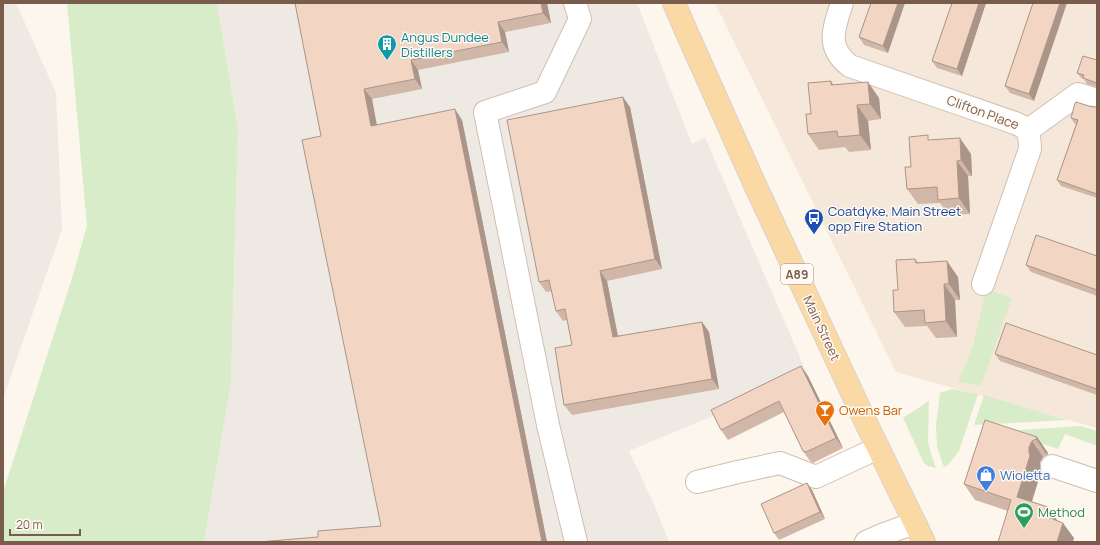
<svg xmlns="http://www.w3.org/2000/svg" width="1100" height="545" viewBox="0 0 1100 545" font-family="Manrope,sans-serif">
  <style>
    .residential { fill: #f5e8da }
    .industrial { fill: #efe9e4 }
    .green { fill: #d8ecc9 }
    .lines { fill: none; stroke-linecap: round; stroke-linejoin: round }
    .minor-casing { stroke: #d1beb0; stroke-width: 24 }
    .major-casing { stroke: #dad1cd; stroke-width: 24 }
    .minor { stroke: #fff; stroke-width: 22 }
    .major { stroke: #fbd9a5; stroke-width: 22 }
    .wall { fill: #d1b7a8 }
    .shaded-wall { fill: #aa9588 }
    .building { fill: #f3d5c3; stroke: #aa9588 }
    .labels { text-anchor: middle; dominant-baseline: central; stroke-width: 3; stroke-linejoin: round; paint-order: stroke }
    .shield { fill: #fffaf3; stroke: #a28b7f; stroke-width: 1 }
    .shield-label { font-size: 12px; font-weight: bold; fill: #7a5c4d }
    .culture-label { font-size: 13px; fill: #0d838f; stroke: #fffaf3; text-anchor: start }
    .street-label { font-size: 13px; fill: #7a5c4d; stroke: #fffaf3 }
    .transit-label { font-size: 13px; fill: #164399; stroke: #fffaf3; text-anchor: start }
    .food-label { font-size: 13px; fill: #c56008; stroke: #fffaf3; text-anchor: start }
    .shop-label { font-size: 13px; fill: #366cbe; stroke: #fffaf3; text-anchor: start }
    .leisure-label { font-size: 13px; fill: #27864d; stroke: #fffaf3; text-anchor: start }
  </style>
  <rect width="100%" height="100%" fill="#fdf6ec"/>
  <!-- residential -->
  <path class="residential" d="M715,3H1097V428L896,372Z"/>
  <!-- industrial -->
  <path class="industrial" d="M3,3H16L56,93L62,229L3,399Z
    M217,3H637L692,144L705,137L808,376L629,451L656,509L669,542H204L231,383L238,129Z"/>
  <!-- green -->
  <path class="green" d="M67,3H217L238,129L231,383L204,542H3V492L73,275L87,226Z
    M986,289L1012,298L981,386L958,382L973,346Z
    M953,389L978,394L959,451L948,465L944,467L937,447L936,426L940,393Z
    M984,395L1067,420L974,425Z
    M929,401L928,442L931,454L936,468L928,466L924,463L903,418Z
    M1081,426L1097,431V446L1065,434L1058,449L1003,431Z"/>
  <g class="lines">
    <!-- minor casing -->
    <g class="minor-casing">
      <path id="minor" d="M575,3L580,19L545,92L485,112L548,425L576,542
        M842,3C834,28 825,47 850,66L1015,123C1028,128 1030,134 1030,149L983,284
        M1027,131L1078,94L1097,100
        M1052,466L1097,481
        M697,482L738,472L780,463L816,477L878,448
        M866,542L884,534L915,523"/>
    </g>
    <!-- major casing -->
    <g class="major-casing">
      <path id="major" d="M674,3L687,33L756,187L868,427L924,542"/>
    </g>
    <!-- minor -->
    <use href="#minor" class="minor"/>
    <!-- major -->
    <use href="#major" class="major"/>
  </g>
  <!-- wall -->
  <path class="wall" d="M295,3H547L551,23L505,32L509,52L418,70L422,89L372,99L376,125L462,120L547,542H259L318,537L381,526L321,136Z
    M871,3L888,53L864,45L859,37Z
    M952,3H986L962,76L937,68L932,61Z
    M1033,3L1034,101L1010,93L1005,86Z
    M1097,60V87L1087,84L1084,79L1081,78L1077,73Z
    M831,81L834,85L879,98L881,119L868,121L871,150L849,152L845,147L819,150L808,134L811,114Z
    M1089,106L1095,107L1097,106V198L1061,186L1057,180L1076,124L1074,123L1071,118Z
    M630,107L662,269L607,281L618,336L702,322L709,332L719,389L572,415L564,405L572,345L567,320L563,321L556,311L552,291L546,292L539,282Z
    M931,140L971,154L972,176H968L970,214L949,215L940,203L918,204L907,189L911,167Z
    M1097,256V296L1031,272L1026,265Z
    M915,259L919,263L958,277L960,300H955L957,337L936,338L927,326L905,327L894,312L898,290Z
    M995,354L1097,355V395L1000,361Z
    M808,376L843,448L813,463L810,461L803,451L784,412L728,440L721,430Z
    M1037,437L1048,453L1047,455L1043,457L1040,462V468L1041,472L1032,502L1058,521L1074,538L1008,511L975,500L964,484Z
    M807,483L812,490L825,519L779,540L774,533Z"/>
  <!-- shaded-wall -->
  <path class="shaded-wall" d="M541,3H547L551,23L543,13Z
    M898,3H905L888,53L883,46Z
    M979,3H986L962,76L957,69Z
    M1060,3H1067L1034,101L1029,94Z
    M498,22L505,32L509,52L502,42Z
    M411,60L418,70L422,89L415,79Z
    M868,82L879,98L881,119L870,104Z
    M364,89L372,99L379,136L371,126Z
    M623,97L630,107L662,269L655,259Z
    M857,105L868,121L871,150L860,135Z
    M455,109L462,120L547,542H542Z
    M960,138L971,154L972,176L961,160Z
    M957,161L968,176L970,214L959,198Z
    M947,261L958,277L960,300L949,284Z
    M600,271L607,281L620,347L613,337Z
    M944,284L955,300L957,337L946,321Z
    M702,322L709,332L719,389L712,379Z
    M801,366L808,376L843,448L836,438Z
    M1037,437L1048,453L1047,455L1036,439Z
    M1032,441L1043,457L1040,462V468L1041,472L1028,513L1017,497L1029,452V447Z
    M807,483L812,490L825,519L820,512Z
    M1048,507L1059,523L1045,516Z
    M1063,523L1074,538L1073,542H1057Z"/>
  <!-- building -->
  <path class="building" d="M295,3H541L543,13L498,22L502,42L411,60L415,79L364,89L371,126L455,109L542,542H259L318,537V531L381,526L302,140L321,136Z
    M871,3H898L883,46L859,37Z
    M952,3H979L957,69L932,61Z
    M1033,3H1060L1029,94L1005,86Z
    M1083,56L1097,60V83L1083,78L1084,75L1077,73Z
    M831,81V85L868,82L870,104L857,105L860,135L838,137L837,131L808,134L806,114H811L808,83Z
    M623,97L655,259L600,271L613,337L702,322L712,379L564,405L555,348L572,345L565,309L556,311L549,280L539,282L507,120Z
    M1076,102L1089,106L1095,107L1097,106V194L1057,180L1078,120L1071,118L1075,103Z
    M928,135V140L960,138L961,160L957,161L959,198L938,200L937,187L907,189L905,167H911L909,137Z
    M1036,235L1097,256V290L1026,265Z
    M915,259L916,263L947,261L949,284H944L946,321L925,323L924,310L894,312L893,290H898L896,260Z
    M1006,323L1097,355V389L995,354Z
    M801,366L836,438L806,452L803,451L779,401L721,430L711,410Z
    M985,420L1037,437L1036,439L1032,441L1029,447V452L1030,456L1017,497L1048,507L1045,516L1063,523L1057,542H998L1011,500L964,484Z
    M807,483L820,512L774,533L761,504Z"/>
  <!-- icons -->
  <defs>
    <g id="building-pin" transform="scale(1)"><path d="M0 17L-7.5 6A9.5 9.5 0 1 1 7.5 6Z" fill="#0f9aa8" stroke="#fffaf3"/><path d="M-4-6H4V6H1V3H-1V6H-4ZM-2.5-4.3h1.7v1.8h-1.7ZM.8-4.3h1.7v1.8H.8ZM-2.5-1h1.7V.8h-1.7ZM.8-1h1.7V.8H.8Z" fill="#fff"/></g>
    <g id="bus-pin" transform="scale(1)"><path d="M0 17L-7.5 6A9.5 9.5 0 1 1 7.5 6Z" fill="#1a4fb4" stroke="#fffaf3"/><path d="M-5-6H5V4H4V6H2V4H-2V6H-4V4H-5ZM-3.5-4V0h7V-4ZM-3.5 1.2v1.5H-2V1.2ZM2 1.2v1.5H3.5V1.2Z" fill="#fff"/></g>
    <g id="bar-pin" transform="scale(1)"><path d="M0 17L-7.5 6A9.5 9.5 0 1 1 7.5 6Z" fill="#e8710a" stroke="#fffaf3"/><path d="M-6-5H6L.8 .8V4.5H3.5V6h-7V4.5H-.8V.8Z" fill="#fff"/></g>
    <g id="shop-pin" transform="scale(1)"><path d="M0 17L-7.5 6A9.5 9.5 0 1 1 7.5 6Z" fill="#3f7fe0" stroke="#fffaf3"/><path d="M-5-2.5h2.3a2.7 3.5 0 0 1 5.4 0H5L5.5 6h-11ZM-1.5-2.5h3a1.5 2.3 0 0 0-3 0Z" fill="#fff"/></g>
    <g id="stadium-pin" transform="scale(1)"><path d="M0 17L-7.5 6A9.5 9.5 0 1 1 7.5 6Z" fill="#2e9e5b" stroke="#fffaf3"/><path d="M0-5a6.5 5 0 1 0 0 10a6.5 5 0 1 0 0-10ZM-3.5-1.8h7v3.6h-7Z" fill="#fff"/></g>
  </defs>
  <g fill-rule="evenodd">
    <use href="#building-pin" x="387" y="44"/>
    <use href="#bus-pin" x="814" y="218"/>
    <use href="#bar-pin" x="825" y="410"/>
    <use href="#shop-pin" x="986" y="475"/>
    <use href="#stadium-pin" x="1024" y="512"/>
  </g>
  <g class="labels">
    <!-- shield labels -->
    <rect class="shield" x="781" y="264" width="32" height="20" rx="3"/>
    <g class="shield-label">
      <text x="797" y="274">A89</text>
    </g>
    <!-- culture labels -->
    <g class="culture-label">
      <text x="401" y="37">Angus Dundee<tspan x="401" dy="15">Distillers</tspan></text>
    </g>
    <!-- street labels -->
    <g class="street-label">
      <text transform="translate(983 112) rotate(20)">Clifton Place</text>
      <text transform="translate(822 328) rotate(65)">Main Street</text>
    </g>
    <!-- transit labels -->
    <g class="transit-label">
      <text x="828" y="211">Coatdyke, Main Street<tspan x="828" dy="15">opp Fire Station</tspan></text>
    </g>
    <!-- food labels -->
    <g class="food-label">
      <text x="839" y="410">Owens Bar</text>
    </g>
    <!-- shop labels -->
    <g class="shop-label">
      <text x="1000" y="475">Wioletta</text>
    </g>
    <!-- leisure labels -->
    <g class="leisure-label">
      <text x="1038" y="512">Method</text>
    </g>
  </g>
  <!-- border -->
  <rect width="1100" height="545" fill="none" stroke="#7a5c4d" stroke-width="8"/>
  <!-- scale -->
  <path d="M10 529v6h70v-6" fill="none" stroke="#7a5c4d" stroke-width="2"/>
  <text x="16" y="529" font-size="12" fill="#7a5c4d" stroke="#fffaf3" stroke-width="3" paint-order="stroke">20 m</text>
</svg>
